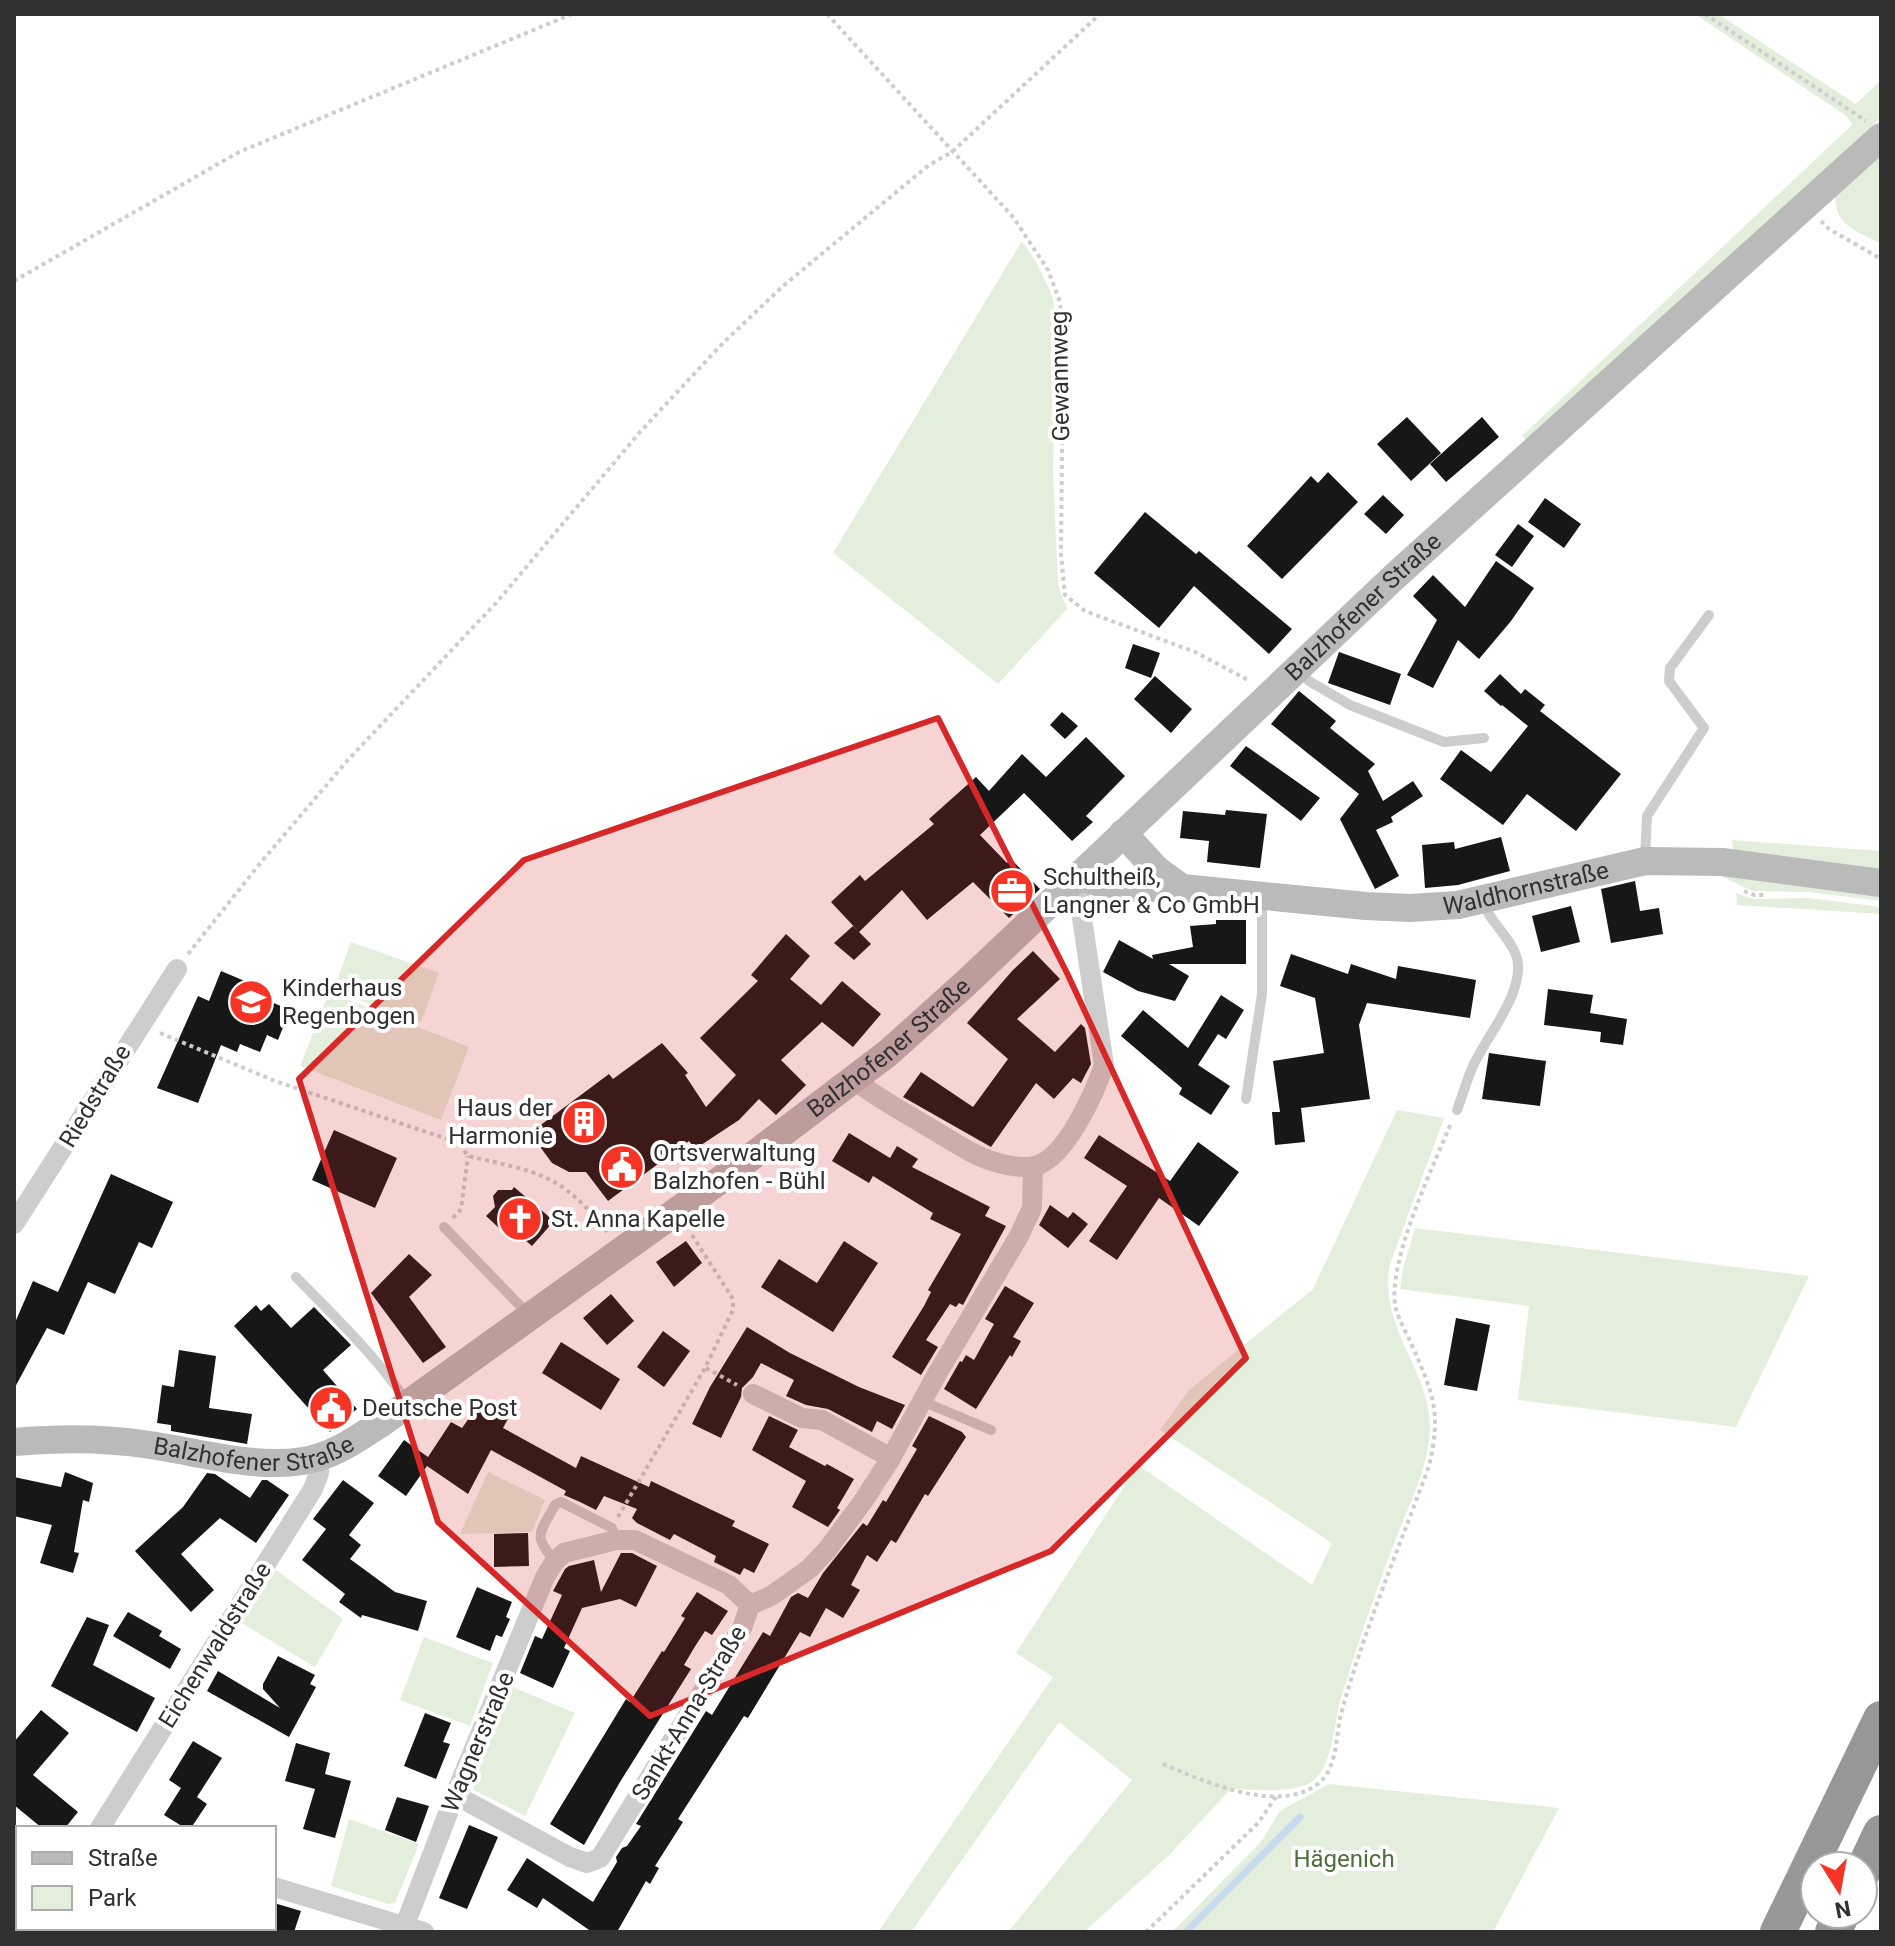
<svg xmlns="http://www.w3.org/2000/svg" width="1895" height="1946" viewBox="0 0 1895 1946" font-family="Roboto,sans-serif">
  <style>
    .green { fill: #e4eedd }
    .lines { fill: none; stroke-linecap: round; stroke-linejoin: round }
    .stream { stroke: #c8daef; stroke-width: 7 }
    .building { fill: #171717 }
    .path { stroke: #cdcdcd; stroke-width: 4; stroke-dasharray: 4 4; stroke-linecap: butt }
    .lane { stroke: #cdcdcd; stroke-width: 10 }
    .street { stroke: #cdcdcd; stroke-width: 20 }
    .secondary { stroke: #bababa; stroke-width: 28 }
    .highway { stroke: #979797; stroke-width: 36 }
    .marked { fill: #d62828; fill-opacity: 0.2; stroke: #d62828; stroke-width: 6; stroke-linejoin: round }
    .labels { text-anchor: middle; dominant-baseline: central; stroke-width: 8; stroke-linejoin: round; paint-order: stroke }
    .street-label { font-size: 24px; fill: #303030; stroke: #fff }
    .poi-label { font-size: 24px; fill: #303030; stroke: #fff; text-anchor: start }
    .park-label { font-size: 24px; fill: #4b7039; stroke: #fff }
  </style>
  <rect width="100%" height="100%" fill="#fff"/>
  <!-- green -->
  <path class="green" d="M1695,14H1718L1856,104L1881,80V118L1528,441L1522,436L1853,124L1845,115Z
    M1881,142V244C1856,230 1835,227 1835,194Z
    M1022,241L1035,260L1052,295L1057,321L1053,470L1058,586L1067,609L998,684L833,553Z
    M1732,840L1881,851V869L1733,850Z
    M1717,874L1881,893V901L1808,892L1752,891Z
    M1736,893L1753,899L1809,898L1881,907V914L1737,905Z
    M351,942L439,973L421,1022L333,991Z
    M329,992L469,1047L441,1120L300,1066Z
    M1397,1110L1444,1118L1390,1264C1378,1328 1429,1368 1430,1426C1430,1467 1407,1509 1393,1546C1374,1596 1357,1645 1342,1695C1333,1722 1335,1760 1314,1780C1298,1795 1252,1789 1231,1789L1169,1855L1084,1932H1008L1132,1780L1059,1722L911,1932H878L1053,1677L1016,1653L1138,1465L1312,1585L1332,1543L1160,1430L1189,1390L1313,1289Z
    M1415,1228L1809,1276L1736,1427L1518,1400L1529,1306L1400,1289L1403,1269Z
    M488,1472L545,1500L532,1532L460,1534Z
    M276,1570L343,1619L315,1667L240,1622Z
    M424,1637L493,1663L470,1726L400,1700Z
    M508,1685L575,1713L525,1816L474,1790L470,1776Z
    M1329,1784L1559,1808L1493,1932H1172L1261,1842L1280,1811Z
    M349,1819L419,1844L395,1903L388,1904L331,1886Z"/>
  <g class="lines">
    <!-- stream -->
    <path class="stream" d="M1186,1932L1300,1817"/>
  </g>
  <!-- building -->
  <path class="building" d="M1407,417L1441,453L1411,481L1377,444Z
    M1482,417L1499,437L1446,482L1430,464Z
    M1328,472L1358,502L1282,579L1247,546L1311,476L1318,483Z
    M1383,495L1404,515L1386,534L1364,514Z
    M1545,498L1581,524L1564,548L1528,522Z
    M1145,512L1196,554L1199,551L1292,629L1269,654L1194,586L1159,628L1094,573Z
    M1518,524L1534,536L1512,567L1495,555Z
    M1496,561L1534,588L1511,621L1479,659L1458,640L1433,688L1407,675L1437,620L1413,596L1433,575L1465,607Z
    M1133,644L1160,653L1151,678L1125,668Z
    M1339,652L1401,674L1390,705L1328,683Z
    M1500,674L1521,694L1525,689L1545,705L1540,711L1621,774L1576,831L1527,794L1503,825L1440,779L1461,750L1491,772L1528,726L1502,705L1501,706L1484,691Z
    M1155,676L1192,709L1171,733L1134,699Z
    M1299,691L1336,721L1330,728L1375,764L1368,771L1383,801L1413,781L1423,796L1391,817L1393,822L1376,830L1399,876L1375,889L1340,819L1359,794L1271,724Z
    M1062,712L1078,726L1065,739L1050,725Z
    M1086,737L1125,776L1086,816L1093,822L1072,841L1024,793L980,835L1007,863L1011,859L1040,889L1009,918L973,882L927,920L902,890L859,932L831,902L860,875L865,881L934,824L929,819L976,777L989,791L1022,754L1046,777Z
    M1246,746L1320,798L1301,821L1230,766Z
    M1226,810L1267,814L1260,868L1207,862L1209,841L1180,838L1183,811L1225,815Z
    M1501,837L1510,871L1458,885L1425,888L1422,845L1454,842L1455,849Z
    M1635,881L1640,911L1659,908L1663,934L1611,943L1601,889Z
    M1571,906L1580,942L1541,952L1532,916Z
    M1216,920H1246V964H1169L1189,976L1175,1001L1138,991L1103,972L1119,940L1153,959L1152,955L1193,947L1190,926L1216,924Z
    M853,926L871,944L854,960L834,943Z
    M786,934L810,956L790,979L821,1005L842,981L881,1014L853,1047L822,1022L781,1060L806,1085L776,1115L759,1099L739,1120L695,1149L689,1141L608,1201L586,1172H569L552,1163L530,1133L609,1074L613,1079L662,1043L688,1073L685,1075L706,1107L736,1075L700,1038L758,981L751,975Z
    M1033,951L1060,979L1017,1019L1055,1052L1081,1024L1085,1028L1091,1064L1081,1083L1073,1078L1054,1099L1036,1083L991,1147L903,1097L921,1072L973,1107L1008,1059L967,1023L1012,971Z
    M1291,954L1348,974L1351,964L1396,979L1398,966L1476,980L1470,1018L1367,1003L1359,1025L1370,1099L1301,1108L1305,1142L1275,1145L1272,1112H1280L1273,1061L1324,1053L1315,998L1280,986Z
    M221,971L264,989L260,997L290,1010L278,1040L267,1035L260,1052L240,1044L237,1052L221,1045L198,1103L157,1088L198,996L209,1001Z
    M1548,989L1593,995L1590,1013L1627,1019L1623,1045L1600,1042L1601,1032L1544,1025Z
    M1221,995L1244,1010L1226,1039L1218,1034L1198,1065L1230,1086L1211,1115L1179,1094L1182,1088L1121,1036L1143,1010L1188,1048Z
    M1489,1053L1546,1061L1540,1106L1482,1099Z
    M334,1130L397,1158L375,1208L312,1180Z
    M849,1133L890,1158L897,1146L918,1159L912,1167L990,1207L985,1216L1006,1226L963,1305L959,1303L956,1307L950,1304L926,1340L938,1347L921,1375L892,1357L924,1306L931,1292L928,1290L961,1234L930,1219L933,1213L873,1176L869,1183L832,1161Z
    M1099,1135L1170,1181L1198,1142L1239,1172L1199,1226L1159,1198L1117,1260L1089,1241L1127,1186L1084,1158Z
    M111,1174L173,1202L152,1248L139,1242L115,1294L88,1282L64,1335L47,1328L14,1389V1325L33,1281L58,1292Z
    M514,1187L554,1221L532,1246L504,1222L499,1228L486,1216L495,1207L493,1196L498,1190H512Z
    M1050,1205L1068,1218L1073,1212L1088,1224L1068,1248L1039,1225Z
    M686,1241L702,1263L674,1287L656,1262Z
    M844,1241L878,1263L833,1332L761,1287L779,1259L817,1283Z
    M409,1254L432,1275L409,1297L446,1347L423,1363L371,1293Z
    M1005,1286L1034,1303L1013,1337L1021,1341L1012,1357L1010,1355L976,1409L944,1389L960,1361L962,1362L966,1355L974,1360L994,1324L985,1319Z
    M611,1294L634,1321L607,1345L583,1318Z
    M269,1304L291,1328L314,1307L351,1345L323,1370L357,1409L330,1432L234,1326L256,1305L261,1311Z
    M1456,1318L1490,1325L1477,1391L1444,1385Z
    M747,1327L790,1353L859,1387L905,1405L892,1429L877,1421L872,1432L828,1409L806,1405L786,1396L794,1380L761,1363L753,1377L742,1388L741,1397L721,1438L692,1424L710,1387Z
    M663,1331L690,1351L664,1387L637,1367Z
    M561,1342L620,1379L601,1410L542,1373Z
    M179,1350L216,1356L209,1408L252,1414L247,1444L171,1431V1425L157,1423L162,1385L174,1387Z
    M482,1400L510,1415L503,1428L576,1468L581,1456L649,1487L651,1481L735,1521L732,1526L769,1544L754,1573L744,1568L740,1575L714,1562L716,1556L674,1534L670,1540L637,1523L632,1518L637,1509L604,1496L596,1510L580,1502L564,1495L566,1491L491,1450L468,1494L427,1466L406,1496L378,1476L404,1440L428,1457L451,1422L462,1428Z
    M769,1416L798,1430L789,1447L825,1466L827,1464L854,1479L837,1508L840,1510L828,1527L792,1507L806,1481L752,1450Z
    M929,1416L962,1432L966,1437L928,1496L925,1494L896,1543L891,1540L877,1562L867,1555L851,1585L860,1590L843,1618L826,1608L810,1637L800,1632L748,1718L744,1716L678,1819L683,1822L655,1866L659,1868L650,1884L646,1881L617,1932H592L543,1898L537,1908L507,1890L527,1858L593,1902L617,1862L616,1857L622,1848L627,1846L641,1826L636,1824L706,1711L712,1715L763,1632L770,1636L791,1597L798,1593L808,1598L823,1573L863,1523L867,1526L883,1500L886,1502L917,1449L912,1446Z
    M65,1472L93,1483L89,1502L83,1500L74,1552L79,1553L73,1573L40,1563L52,1525L14,1516V1477L61,1487Z
    M207,1473L215,1474L250,1498L262,1480H267L289,1495L256,1543L220,1518L181,1554L214,1590L191,1612L135,1551L183,1507Z
    M343,1480L374,1503L349,1535L361,1545L350,1559L395,1592L427,1601L418,1631L362,1615L361,1618L339,1602L345,1594L302,1560L326,1529L313,1519Z
    M528,1533L529,1566L494,1567V1534Z
    M621,1553H632L657,1566L636,1607L620,1599L582,1608L564,1648L570,1651L553,1688L520,1673L535,1636L542,1639L562,1595L553,1591L565,1569L569,1566L594,1560L601,1592Z
    M477,1587L512,1602L506,1617L510,1619L502,1637L496,1635L490,1651L456,1637Z
    M697,1592L728,1611L712,1635L705,1631L694,1648L684,1665L691,1669L620,1782L584,1845L550,1824L626,1699L630,1702L662,1651L664,1652L685,1618L681,1616Z
    M128,1612L162,1631L159,1636L181,1649L170,1669L113,1636Z
    M87,1617L109,1625L93,1665L155,1698L137,1732L51,1686Z
    M278,1656L315,1675L310,1684L316,1687L289,1737L207,1691L218,1671L280,1708L263,1689V1684Z
    M41,1710L69,1733L33,1775L78,1812L65,1828H42L14,1805V1742Z
    M425,1713L451,1723L443,1742L450,1744L436,1779L404,1766Z
    M193,1741L222,1758L197,1797L207,1804L191,1828H185L164,1815L181,1788L169,1780Z
    M296,1743L330,1753L325,1774L351,1781L335,1838L303,1829L315,1789L285,1781Z
    M397,1797L429,1806L416,1842L385,1830Z
    M469,1825L498,1837L467,1909L439,1898Z
    M274,1903L301,1911L294,1932H274Z"/>
  <g class="lines">
    <!-- path -->
    <path class="path" d="M827,14L1013,217L1048,270L1060,302L1063,340L1061,554L1065,595L1085,611L1195,652L1250,681
      M1705,14L1866,121
      M1821,221L1829,229L1881,259
      M14,281L239,152L572,14
      M1744,891L1754,895H1767
      M188,954L262,861L347,761L496,603L640,432L722,344L783,286L929,165L952,152L1100,14
      M160,1033L275,1081L459,1143L468,1156C537,1172 561,1173 607,1232
      M453,1218L461,1209L468,1156
      M706,1368L737,1385
      M618,1517L705,1368L733,1310V1299L690,1232
      M1163,1764C1203,1781 1274,1813 1315,1786C1338,1771 1335,1739 1341,1714C1364,1630 1399,1548 1429,1466C1442,1410 1433,1394 1411,1343C1406,1332 1399,1320 1396,1309C1385,1266 1434,1165 1451,1123
      M1146,1932L1258,1823L1276,1797"/>
    <!-- lane -->
    <path class="lane" d="M1300,671L1309,681L1350,705L1444,742L1484,738
      M1645,859L1647,816L1704,728L1669,681L1670,668L1709,615
      M1246,1099L1262,994V899
      M1457,1110C1463,1095 1467,1078 1474,1064C1488,1034 1525,992 1517,958C1511,937 1489,922 1482,900
      M444,1227L528,1314
      M296,1277C335,1317 376,1356 408,1403
      M922,1401L991,1430
      M555,1561C532,1535 540,1533 555,1505L561,1502L612,1528L616,1540"/>
    <!-- street -->
    <path class="street" d="M853,1079C875,1097 901,1110 925,1125C948,1138 971,1155 995,1162C1008,1166 1025,1169 1038,1165C1067,1155 1095,1092 1104,1065L1080,905L1078,877
      M14,1224L177,969
      M753,1394L802,1418L822,1420L891,1458
      M455,1795L570,1857L587,1863L600,1858L742,1628L750,1605L771,1596L809,1569L827,1550L864,1500L891,1458L937,1374L1019,1236L1032,1208L1033,1166
      M100,1828L313,1489L319,1473L320,1458
      M274,1887L424,1932
      M14,1888L18,1886
      M405,1925L455,1795L545,1577L555,1561L564,1553L616,1540H635L729,1585L750,1605"/>
    <!-- secondary -->
    <g class="secondary">
      <path d="M1123,833L1156,869L1182,888"/>
      <path id="s1" d="M1078,877L1119,888H1182L1366,906L1410,908L1458,905L1645,861L1722,862L1881,883"/>
      <path id="s2" d="M14,1442C59,1438 105,1438 150,1445C199,1452 253,1469 303,1461C332,1457 355,1440 380,1424L730,1173L888,1053L966,983L1393,578L1881,137"/>
    </g>
    <!-- highway -->
    <path class="highway" d="M1863,1871L1881,1833
      M1778,1932L1881,1719
      M1833,1932L1842,1914"/>
  </g>
  <!-- marked area -->
  <path class="marked" d="M938,718L1067,973L1246,1358L1051,1551L650,1716L438,1522L299,1079L524,860Z"/>
  <!-- icons -->
  <defs>
    <g id="office-disc" transform="scale(2.3)"><circle r="9.5" fill="#f53425" stroke="#fff"/><path d="M-6-3h4V-5.5h4V-3h4V5H-6ZM-1-4.5V-3h2v-1.5ZM-6 0V1H6V0Z" fill="#fff"/></g>
    <g id="school-disc" transform="scale(2.3)"><circle r="9.5" fill="#f53425" stroke="#fff"/><path d="M0-5L7-2L0 1L-7-2ZM-4 1L0 2.5L4 1V4Q0 6-4 4Z" fill="#fff"/></g>
    <g id="building-disc" transform="scale(2.3)"><circle r="9.5" fill="#f53425" stroke="#fff"/><path d="M-4-6H4V6H1V3H-1V6H-4ZM-2.5-4.3h1.7v1.8h-1.7ZM.8-4.3h1.7v1.8H.8ZM-2.5-1h1.7V.8h-1.7ZM.8-1h1.7V.8H.8Z" fill="#fff"/></g>
    <g id="civic-disc" transform="scale(2.3)"><circle r="9.5" fill="#f53425" stroke="#fff"/><path d="M-.6-6.5H3V-4.5H.6V-3L4-1V1h2V6H-6V1h2V-1L-.6-3ZM-1.2 2.5V6h2.4V2.5Z" fill="#fff"/></g>
    <g id="church-disc" transform="scale(2.3)"><circle r="9.5" fill="#f53425" stroke="#fff"/><path d="M-1.2-6h2.4v3.5h3.3v2.4h-3.3V6h-2.4V-.1h-3.3v-2.4h3.3Z" fill="#fff"/></g>
  </defs>
  <g fill-rule="evenodd">
    <use href="#office-disc" x="1012" y="891"/>
    <use href="#school-disc" x="251" y="1002"/>
    <use href="#building-disc" x="584" y="1122"/>
    <use href="#civic-disc" x="622" y="1167"/>
    <use href="#church-disc" x="520" y="1219"/>
    <use href="#civic-disc" x="331" y="1408"/>
  </g>
  <g class="labels">
    <!-- street labels -->
    <g class="street-label">
      <text transform="translate(1060 376) rotate(-91)">Gewannweg</text>
      <text stroke="none"><textPath href="#s2" startOffset="1658">Balzhofener Straße</textPath></text>
      <text stroke="none"><textPath href="#s1" startOffset="452">Waldhornstraße</textPath></text>
      <text stroke="none"><textPath href="#s2" startOffset="1010">Balzhofener Straße</textPath></text>
      <text transform="translate(95 1096) rotate(-59)">Riedstraße</text>
      <text stroke="none"><textPath href="#s2" startOffset="242">Balzhofener Straße</textPath></text>
      <text transform="translate(215 1645) rotate(-58)">Eichenwaldstraße</text>
      <text transform="translate(689 1713) rotate(-59)">Sankt-Anna-Straße</text>
      <text transform="translate(478 1742) rotate(-67)">Wagnerstraße</text>
    </g>
    <!-- poi labels -->
    <g class="poi-label">
      <text x="1043" y="877">Schultheiß,<tspan x="1043" dy="28">Langner &amp; Co GmbH</tspan></text>
      <text x="282" y="988">Kinderhaus<tspan x="282" dy="28">Regenbogen</tspan></text>
      <text x="553" y="1108" text-anchor="end">Haus der<tspan x="553" dy="28">Harmonie</tspan></text>
      <text x="653" y="1153">Ortsverwaltung<tspan x="653" dy="28">Balzhofen - Bühl</tspan></text>
      <text x="551" y="1219">St. Anna Kapelle</text>
      <text x="362" y="1408">Deutsche Post</text>
    </g>
    <!-- park labels -->
    <g class="park-label">
      <text x="1344" y="1859">Hägenich</text>
    </g>
  </g>
  <!-- border -->
  <rect width="1895" height="1946" fill="none" stroke="#303030" stroke-width="32"/>
  <!-- legend -->
  <rect x="16" y="1826" width="260" height="104" fill="#ffffff" stroke="#acacac" stroke-width="2"/>
  <rect x="32" y="1852" width="40" height="12" fill="#bababa" stroke="#acacac" stroke-width="2"/>
  <text x="88" y="1866" font-size="24" fill="#303030">Straße</text>
  <rect x="32" y="1886" width="40" height="24" fill="#e4eedd" stroke="#acacac" stroke-width="2"/>
  <text x="88" y="1906" font-size="24" fill="#303030">Park</text>
  <!-- north arrow -->
  <g transform="translate(1839 1890) rotate(169)"><circle r="38" fill="#ffffff" stroke="#acacac" stroke-width="2"/>
  <path d="M0-6L14 30L0 20L-14 30Z" fill="#f53425"/>
  <text y="-12" font-size="22" font-weight="bold" text-anchor="middle" fill="#303030">N</text>
  </g>
</svg>
